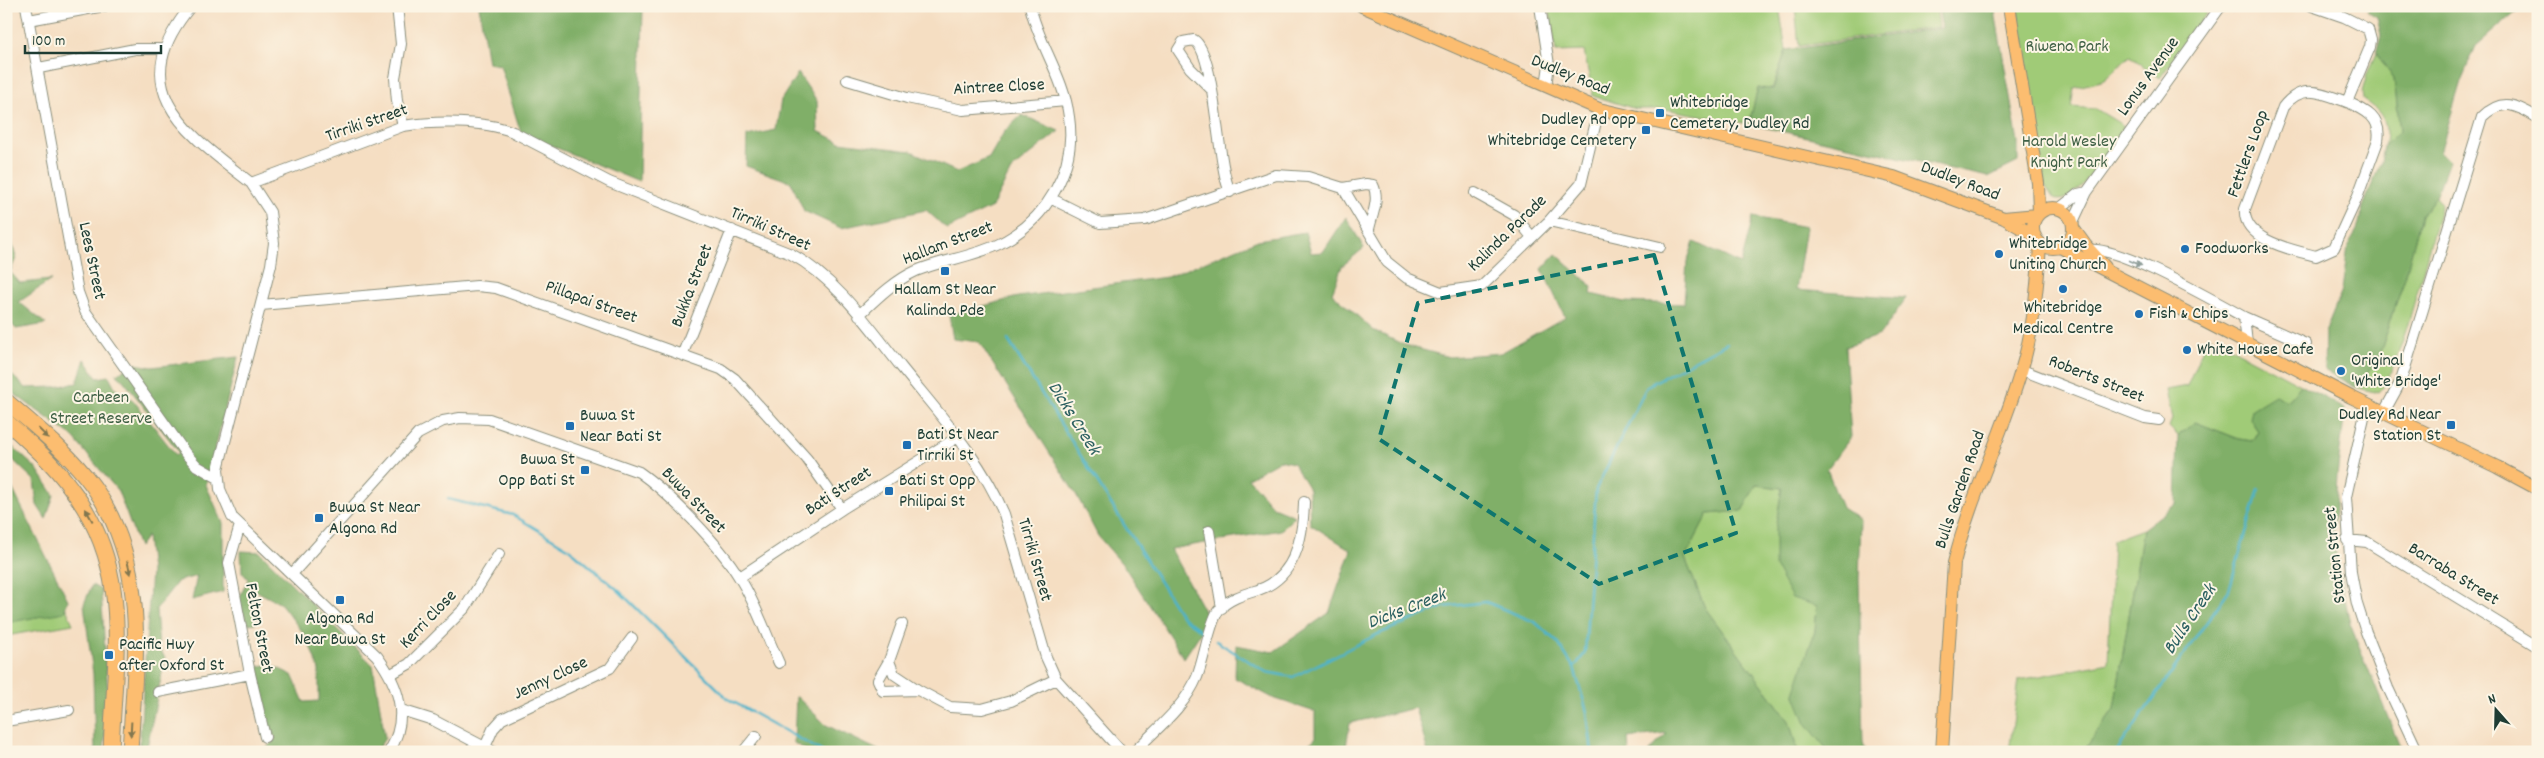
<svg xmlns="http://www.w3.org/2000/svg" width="2544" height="758" viewBox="0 0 2544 758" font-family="Dekko,sans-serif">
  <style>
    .green { fill: #a0cb77; stroke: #608456 }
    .forest { fill: #80af68; stroke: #50764e }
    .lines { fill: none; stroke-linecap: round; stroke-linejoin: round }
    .stream { stroke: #4bb3ca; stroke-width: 2.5 }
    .minor-casing { stroke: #8a8e7b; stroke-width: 12 }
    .major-casing { stroke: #8a8e7b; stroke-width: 14 }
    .highway-casing { stroke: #8a8e7b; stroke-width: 17 }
    .minor { stroke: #fff; stroke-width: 10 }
    .major { stroke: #fcbd6f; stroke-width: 12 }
    .highway { stroke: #fcbd6f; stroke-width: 15 }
    .oneway { fill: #8f9e9a }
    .oneway2 { fill: #82774f }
    .marked { fill: none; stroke: #0f766e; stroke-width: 4; stroke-dasharray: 10 6; stroke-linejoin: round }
    .poi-dot { fill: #1f6fb2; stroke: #fcf5e5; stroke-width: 2 }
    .labels { text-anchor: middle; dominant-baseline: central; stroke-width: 4; stroke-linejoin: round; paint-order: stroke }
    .park-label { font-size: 18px; fill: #3f6045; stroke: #fcf5e5 }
    .street-label { font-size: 18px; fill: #1f3d34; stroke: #fcf5e5 }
    .poi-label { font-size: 18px; fill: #1f3d34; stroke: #fcf5e5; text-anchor: start }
    .water-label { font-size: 19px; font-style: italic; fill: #2c6061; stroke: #fcf5e5 }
  </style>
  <rect width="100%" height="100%" fill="#fcf5e5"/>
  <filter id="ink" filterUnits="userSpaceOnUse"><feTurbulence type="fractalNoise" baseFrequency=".02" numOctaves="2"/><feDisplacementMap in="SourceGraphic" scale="10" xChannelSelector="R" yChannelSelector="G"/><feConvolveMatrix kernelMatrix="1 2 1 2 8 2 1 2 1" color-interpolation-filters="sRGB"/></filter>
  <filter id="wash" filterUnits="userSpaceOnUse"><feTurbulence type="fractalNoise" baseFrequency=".0096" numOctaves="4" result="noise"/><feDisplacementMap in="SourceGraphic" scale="20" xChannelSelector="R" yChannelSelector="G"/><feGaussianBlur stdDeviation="1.12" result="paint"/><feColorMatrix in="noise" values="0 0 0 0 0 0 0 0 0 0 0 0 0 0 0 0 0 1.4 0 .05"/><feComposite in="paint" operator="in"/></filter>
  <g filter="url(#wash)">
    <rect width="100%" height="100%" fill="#f5dec2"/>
    <!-- green -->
    <path class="green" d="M1549,6H1779L1786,50L1772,89L1758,88L1749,124L1665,109H1636L1593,96L1584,51L1556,52Z
      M1795,6H1936L1939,27L1799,46Z
      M2017,6H2212L2160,78L2130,56L2104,80L2074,88L2071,107L2096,109L2124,126C2113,143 2076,208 2054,199L2044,184L2041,173Z
      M2376,53L2394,79L2400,130L2384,146C2390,122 2382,112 2363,99L2362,92L2367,74Z
      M2436,196L2441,204L2437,219C2427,252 2399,375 2378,393L2355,387L2377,362L2406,274L2421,216Z
      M2208,336L2301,385L2287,401L2250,419L2258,431L2252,441L2239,439L2195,422L2178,436L2169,427L2172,419L2166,390L2187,386Z
      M6,479L8,480L73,624L6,636Z
      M1756,485L1782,488L1775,530L1817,606L1815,631L1807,657L1822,741L1829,752H1798L1789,721L1705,608L1685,558L1708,514L1742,511Z
      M2143,529L2114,709L2083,752H2009L2019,680L2108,663L2113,540Z"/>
    <!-- forest -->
    <path class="forest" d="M479,6H643L639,182L521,133L500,65L488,63Z
      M1938,6H1994L2018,142V162L1988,177L1749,124L1758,88L1773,89L1786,50L1942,28Z
      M2369,6H2522L2476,46L2461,81L2440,152L2449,161L2436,196L2421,216L2406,274L2377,362L2355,387L2324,370L2325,332L2342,290L2348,246L2357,231L2363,207L2381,162L2384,146L2400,130L2394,79L2376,53L2381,35L2377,17L2367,11Z
      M798,73L817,101L818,131L840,142L911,151L957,172L989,158L1004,132L1022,115L1059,131L1011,170L992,207L947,229L926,210L841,228L804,211L791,182L746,166L747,136L776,130L781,100Z
      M1346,217L1364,248L1342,266L1332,293L1373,330L1404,345L1449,357L1501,353L1565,317L1542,269L1556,254L1592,286L1591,294L1625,302L1684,304L1687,262L1694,242L1741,264L1753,217L1806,227L1796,290L1906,298L1880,335L1845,347L1851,437L1827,469L1842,508L1861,520L1859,579L1863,742L1866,752H1829L1806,723L1794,693L1815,631L1817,606L1792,598L1775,567V530L1782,488L1756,485L1742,511L1708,514L1685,558L1705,608L1789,721L1798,752H1649L1667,733L1628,738L1629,752H1428L1415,708L1350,723L1345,752H1298L1315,739V712L1273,698L1235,678L1236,645L1273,652L1329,613L1351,550L1310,524L1309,489L1293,463L1280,460L1248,478L1273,507L1295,516L1281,530L1170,549L1209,620L1184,658L1124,566L1098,536L1077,496L979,342L953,339L949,315L1018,297L1167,277L1258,240L1305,232L1311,253L1323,252Z
      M6,221L16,258L10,272L20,283L51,280L19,302L46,324L16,329L6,318Z
      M238,357L206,485L223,523V592L192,600L197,576L178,581L156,609L159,648L165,658L146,752H139L151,571L147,536L139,547L118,491L71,435L6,388V370L26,388L55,387L77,383L85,359L97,378L109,376L117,391L133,400L176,455L179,452L123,380L116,374L136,364L152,367Z
      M2301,385L2345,409L2337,476L2333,540L2350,624L2402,752H2083L2114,709L2143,529L2176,504L2178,436L2195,422L2239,439L2252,441L2258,431L2250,419L2252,409L2275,395L2287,401Z
      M6,441L37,469L54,495L46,519L37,505L34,480L13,460Z
      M6,476L68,600L64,612L6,623Z
      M241,551L260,552L373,665L385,738L376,752L265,750L276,738L267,727L254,668L269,664L292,675L304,702L319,701V670L307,638L281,604L253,589L256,623L248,624L238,601L248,579L242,572Z
      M92,585L101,590L108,695L104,752H95L93,674L84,604Z
      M796,696L826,725L882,752H809L794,743Z"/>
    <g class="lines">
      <!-- stream -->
      <path class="stream" d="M1008,340L1182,617L1203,632
        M448,499L513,515L568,548L618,590L728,699L823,752
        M1216,641L1266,672L1293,677L1376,635L1443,607L1486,602L1535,622L1558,643L1574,668L1587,712L1592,752
        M1574,668L1585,653L1596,489L1647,386L1727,343
        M2116,752L2229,590L2259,489"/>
    </g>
  </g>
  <g filter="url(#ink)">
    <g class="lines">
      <!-- minor casing -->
      <g class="minor-casing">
        <path id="minor" d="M26,6L78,292L85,311L186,454L197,466L218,478
          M191,6C121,90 187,133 251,183L270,212L274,243L271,265L218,469L220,489L232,517L377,656C399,686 410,717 389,752
          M397,6L401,44L395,78L397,101L403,126
          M1540,6L1549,65L1546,86
          M2312,6L2344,17L2368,29L2371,40L2370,47L2347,102C2366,110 2382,118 2378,141L2357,198L2334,248L2316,256C2293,250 2242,240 2245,209L2283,107C2302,82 2322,93 2347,102
          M29,20L104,6
          M39,68L135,49H163
          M847,80L907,98L963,110L1066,101
          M1212,90L1190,68L1178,50L1183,42L1194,40C1216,54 1216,161 1230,192
          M251,183L403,126C433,121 484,120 513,132L609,182L791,254C837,279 870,328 902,368C939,414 981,459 1004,514L1046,657L1056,679L1122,752
          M1343,188L1366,184L1373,185C1380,199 1372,215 1369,229
          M1475,193L1514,215L1532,237
          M1052,199L1100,223L1145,220L1276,175L1308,177L1343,188L1387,262L1407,278L1441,292L1482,286L1549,221L1581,184L1599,109
          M2060,208L2078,194L2087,192
          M1549,221L1660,247
          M2073,222L2087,192L2221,6
          M2089,250C2118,245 2214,301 2244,317L2247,343
          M261,305L477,286L496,288L721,369L735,379L807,459L842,509
          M859,315C876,299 894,281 916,271C942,260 973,257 999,244C1046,221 1077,169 1069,117C1064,77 1039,45 1030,6
          M2244,317L2306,344
          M683,353L732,230
          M2022,370L2145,418L2159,420
          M2367,404L2346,497L2351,572L2357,604L2366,632L2388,688L2418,752
          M2384,412L2401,381L2482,117C2502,97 2517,105 2538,118
          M240,525L229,563L250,674L265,737
          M1209,531L1222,608
          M2347,540L2367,542L2538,647
          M292,574L418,434L443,421L460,418L489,419L639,472C670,494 719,544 739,577C756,603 766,635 779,663
          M740,577L842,509L958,437
          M902,624L889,661L878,680L883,691L918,690L950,707L982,709L1011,701L1056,679
          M889,661L894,674L918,690
          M391,674L409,664L465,608L499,554
          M158,692L250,674
          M401,710L433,720L494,752
          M6,721L69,710
          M485,747L493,729L502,719L610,668L632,638
          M743,752L756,736
          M1134,752C1157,728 1184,708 1197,677C1204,660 1209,625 1218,611C1227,599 1245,594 1258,590C1296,577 1303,537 1304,502"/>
      </g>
      <!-- major casing -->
      <g class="major-casing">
        <path id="major" d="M1362,6L1599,109L1894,177L2004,218L2035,236
          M2009,6L2038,183L2039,213
          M2033 228a20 20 0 1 1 40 0a20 20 0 1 1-40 0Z
          M2004,218L2037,215
          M2073,228L2086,246L2105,267
          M2060,247L2351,397L2497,467L2538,489
          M1942,752L1954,563C1970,497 2002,436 2021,371C2033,333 2038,283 2040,243"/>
      </g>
      <!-- highway casing -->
      <g class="highway-casing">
        <path id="highway" d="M6,401C36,427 70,454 93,486C150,567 135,659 130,752
          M6,421C29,442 52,462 70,487C134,570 114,656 111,752"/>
      </g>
      <!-- minor -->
      <use href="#minor" class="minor"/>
      <!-- major -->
      <use href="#major" class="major"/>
      <!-- highway -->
      <use href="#highway" class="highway"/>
    </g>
    <!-- one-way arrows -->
    <defs><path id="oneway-solid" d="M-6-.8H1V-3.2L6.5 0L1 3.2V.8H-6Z" transform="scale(1.25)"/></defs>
    <use class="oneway" href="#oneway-solid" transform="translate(2135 263) rotate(22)"/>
    <g class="oneway2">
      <use href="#oneway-solid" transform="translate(43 433) rotate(44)"/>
      <use href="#oneway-solid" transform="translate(89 515) rotate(-119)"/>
      <use href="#oneway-solid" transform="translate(129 568) rotate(76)"/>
      <use href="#oneway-solid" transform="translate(131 729) rotate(93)"/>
    </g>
  </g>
  <!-- marked area -->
  <path class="marked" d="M1654,255L1736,533L1599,584L1379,439L1418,303Z"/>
  <!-- markers -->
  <g class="poi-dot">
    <rect x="1655" y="108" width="10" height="10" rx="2.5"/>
    <rect x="1641" y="125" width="10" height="10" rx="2.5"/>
    <circle cx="2185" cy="249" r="5"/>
    <circle cx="1999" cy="254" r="5"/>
    <rect x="940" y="266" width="10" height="10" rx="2.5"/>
    <circle cx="2063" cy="289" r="5"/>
    <circle cx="2139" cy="314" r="5"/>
    <circle cx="2187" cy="350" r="5"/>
    <circle cx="2341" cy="371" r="5"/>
    <rect x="2446" y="420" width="10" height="10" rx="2.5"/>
    <rect x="565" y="421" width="10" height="10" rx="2.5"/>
    <rect x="902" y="440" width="10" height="10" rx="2.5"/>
    <rect x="580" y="465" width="10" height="10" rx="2.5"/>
    <rect x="884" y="486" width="10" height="10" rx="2.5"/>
    <rect x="314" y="513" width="10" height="10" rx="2.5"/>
    <rect x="335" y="595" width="10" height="10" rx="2.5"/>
    <rect x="104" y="650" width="10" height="10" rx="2.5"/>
  </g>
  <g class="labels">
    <!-- park labels -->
    <g class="park-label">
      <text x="2067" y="47">Riwena Park</text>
      <text x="2069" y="142">Harold Wesley<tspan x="2069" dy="21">Knight Park</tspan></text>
      <text x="101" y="398">Carbeen<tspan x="101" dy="21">Street Reserve</tspan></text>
    </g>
    <!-- street labels -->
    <g class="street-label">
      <text transform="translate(1570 76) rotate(22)">Dudley Road</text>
      <text transform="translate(2149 77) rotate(-54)">Lonus Avenue</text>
      <text transform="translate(999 88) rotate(-3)">Aintree Close</text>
      <text transform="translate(367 124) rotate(-19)">Tirriki Street</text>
      <text transform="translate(2249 154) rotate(-70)">Fettlers Loop</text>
      <text transform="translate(1960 182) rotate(21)">Dudley Road</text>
      <text transform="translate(770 230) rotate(24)">Tirriki Street</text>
      <text transform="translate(1508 234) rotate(-44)">Kalinda Parade</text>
      <text transform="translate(948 244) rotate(-21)">Hallam Street</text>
      <text transform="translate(91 261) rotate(78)">Lees Street</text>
      <text transform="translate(693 286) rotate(-69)">Bukka Street</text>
      <text transform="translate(591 303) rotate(20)">Pillapai Street</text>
      <text transform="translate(2096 380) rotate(22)">Roberts Street</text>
      <text transform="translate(1961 490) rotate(-71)">Bulls Garden Road</text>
      <text transform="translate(839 492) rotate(-33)">Bati Street</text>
      <text transform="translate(693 501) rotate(46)">Buwa Street</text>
      <text transform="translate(2336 555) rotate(-96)">Station Street</text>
      <text transform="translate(1034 560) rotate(74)">Tirriki Street</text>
      <text transform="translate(2453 575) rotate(32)">Barraba Street</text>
      <text transform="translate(429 620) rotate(-46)">Kerri Close</text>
      <text transform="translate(258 628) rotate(79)">Felton Street</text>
      <text transform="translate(551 679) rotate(-25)">Jenny Close</text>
    </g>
    <!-- poi labels -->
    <g class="poi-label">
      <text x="1670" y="103">Whitebridge<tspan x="1670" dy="21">Cemetery, Dudley Rd</tspan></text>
      <text x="1636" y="120" text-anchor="end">Dudley Rd opp<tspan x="1636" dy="21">Whitebridge Cemetery</tspan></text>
      <text x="2009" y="244">Whitebridge<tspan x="2009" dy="21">Uniting Church</tspan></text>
      <text x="2195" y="249">Foodworks</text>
      <text x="945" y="290" text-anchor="middle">Hallam St Near<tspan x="945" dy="21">Kalinda Pde</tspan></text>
      <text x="2063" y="308" text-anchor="middle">Whitebridge<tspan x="2063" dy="21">Medical Centre</tspan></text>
      <text x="2149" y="314">Fish &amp; Chips</text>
      <text x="2197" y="350">White House Cafe</text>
      <text x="2351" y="361">Original<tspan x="2351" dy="21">'White Bridge'</tspan></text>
      <text x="2441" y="415" text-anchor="end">Dudley Rd Near<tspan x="2441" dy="21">Station St</tspan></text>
      <text x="580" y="416">Buwa St<tspan x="580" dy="21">Near Bati St</tspan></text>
      <text x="917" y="435">Bati St Near<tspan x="917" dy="21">Tirriki St</tspan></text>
      <text x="575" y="460" text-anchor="end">Buwa St<tspan x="575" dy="21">Opp Bati St</tspan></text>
      <text x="899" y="481">Bati St Opp<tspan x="899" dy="21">Philipai St</tspan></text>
      <text x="329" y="508">Buwa St Near<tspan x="329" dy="21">Algona Rd</tspan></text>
      <text x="340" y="619" text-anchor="middle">Algona Rd<tspan x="340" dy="21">Near Buwa St</tspan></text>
      <text x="119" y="645">Pacific Hwy<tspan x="119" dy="21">after Oxford St</tspan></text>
    </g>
    <!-- water labels -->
    <g class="water-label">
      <text transform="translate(1073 419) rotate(58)">Dicks Creek</text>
      <text transform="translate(1407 610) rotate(-21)">Dicks Creek</text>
      <text transform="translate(2191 620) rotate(-56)">Bulls Creek</text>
    </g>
  </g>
  <!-- margin -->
  <rect width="2544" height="758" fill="none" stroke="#fcf5e5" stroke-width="25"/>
  <!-- north arrow -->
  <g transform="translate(2496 710) rotate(340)" stroke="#fcf5e5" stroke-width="4" paint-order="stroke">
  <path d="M0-4L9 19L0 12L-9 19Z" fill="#1f3d34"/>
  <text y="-8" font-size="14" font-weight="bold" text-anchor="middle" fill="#1f3d34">N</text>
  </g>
  <!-- scale -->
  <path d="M25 45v8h136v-8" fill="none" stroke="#1f3d34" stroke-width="2.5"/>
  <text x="32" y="45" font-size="15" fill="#1f3d34" stroke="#fcf5e5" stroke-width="4" paint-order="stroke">100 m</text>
</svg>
